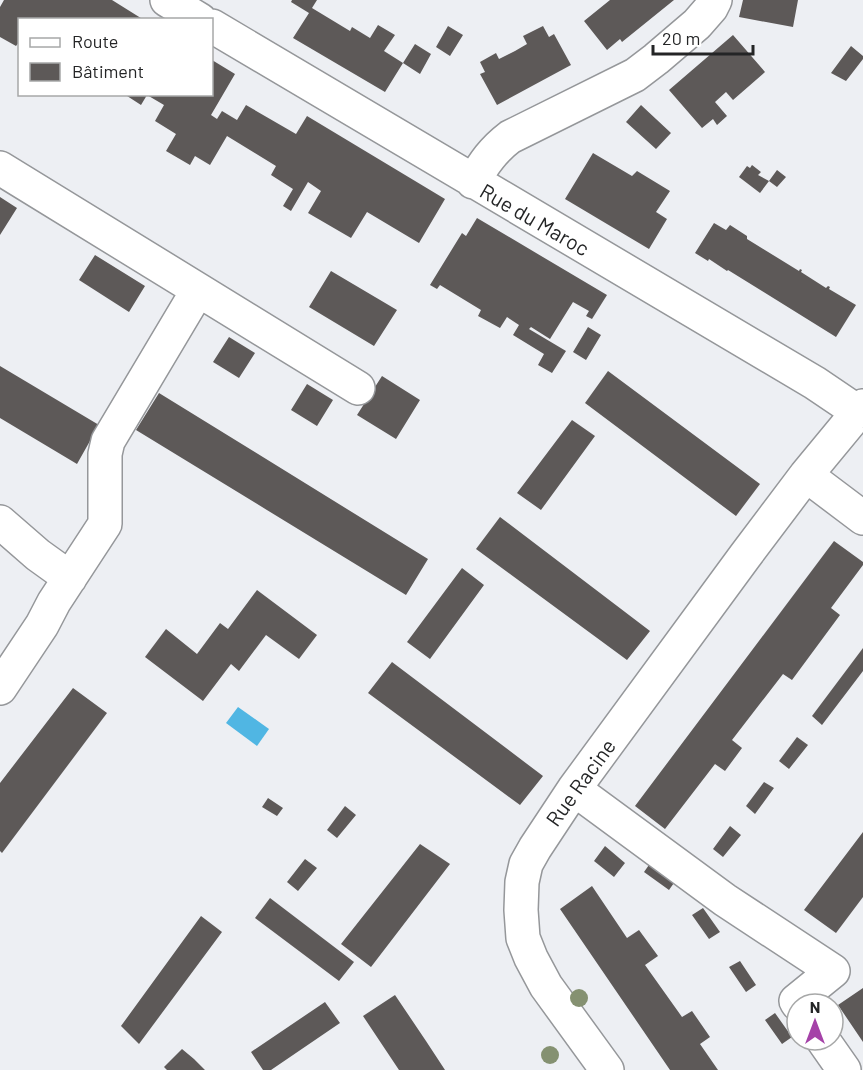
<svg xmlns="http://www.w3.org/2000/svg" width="863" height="1070" viewBox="0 0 863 1070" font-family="Barlow,sans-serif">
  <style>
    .water { fill: #50b6e3 }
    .building { fill: #5d5958 }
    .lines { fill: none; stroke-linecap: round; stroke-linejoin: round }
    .minor-casing { stroke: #95979a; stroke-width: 36 }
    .minor { stroke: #fff; stroke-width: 33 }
    .tree { fill: #859171 }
    .labels { text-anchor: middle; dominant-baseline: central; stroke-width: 6; stroke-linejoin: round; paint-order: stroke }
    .street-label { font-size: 21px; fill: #242526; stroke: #fff }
  </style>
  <rect width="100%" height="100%" fill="#edeff3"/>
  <!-- water -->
  <path class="water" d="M238,707L269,729L257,746L226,723Z"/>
  <!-- building -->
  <path class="building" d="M4,0H112L144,20H20V41L16,46L0,37V7Z
    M292,0H317L312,8L350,31L352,27L370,38L378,25L395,35L384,51L403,63L385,92L293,38L309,13L291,2Z
    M610,0H674L622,42L620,39L607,50L584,21Z
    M743,0H798L793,27L739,17Z
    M448,26L463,35L450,56L436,47Z
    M543,26L549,37L554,34L571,65L497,105L480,74L485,72L480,62L496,53L499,59L515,51L527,44L523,36Z
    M733,35L765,72L733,100L726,92L715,102L727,116L717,125L713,119L702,128L669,90Z
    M415,44L431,54L420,74L403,63Z
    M851,46L863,56V59L846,81L831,73Z
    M212,60L235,74L211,115L217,119L222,111L237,120L246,105L296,134L307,116L445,199L419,243L367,212L351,238L308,213L321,191L308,182L291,211L283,206L293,189L271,175L276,166L227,136L210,165L195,156L190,165L166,151L176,134L155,121L164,105L147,95L141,105L124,94H212Z
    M641,105L671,133L656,149L626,122Z
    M593,153L632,176L637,171L670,191L656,212L667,219L649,249L565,199Z
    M752,165L761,172L758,175L769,181L760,193L739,177L747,166L750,168Z
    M777,170L786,177L777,187L769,181Z
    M0,197L17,208L0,235Z
    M477,218L607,295L592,319L586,316L589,311L573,302L550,339L531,327L529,329L566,351L552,373L538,365L544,354L513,335L519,325L507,317L500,328L478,316L481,310L440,285L437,289L430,285L462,233L466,236Z
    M714,223L726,230L730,225L747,236V239L799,271L800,269L802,270L801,272L826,288L828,286L830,287L829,289L856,305L836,337L728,270L727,271L709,259L708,261L695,253Z
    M95,255L145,286L129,312L79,280Z
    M331,271L397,310L374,346L309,307Z
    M588,327L601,335L586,360L573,352Z
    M229,337L255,353L239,378L213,362Z
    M0,366L99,425L77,464L0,418Z
    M608,371L760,484L736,516L585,403Z
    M382,376L420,400L396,439L357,415Z
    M307,384L333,400L317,426L291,410Z
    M159,393L428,559L406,595L136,430Z
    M572,420L595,436L541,510L517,493Z
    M500,517L650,631L627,660L476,549Z
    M834,541L863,562V565L831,608L840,615L792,680L783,674L732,740L742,748L725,771L715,764L665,829L635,806Z
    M462,568L484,585L430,659L407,642Z
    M257,590L317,635L299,659L266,635L239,671L231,664L203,701L145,657L166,629L197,654L220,623L228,629Z
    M863,648V671L822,725L812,716Z
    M392,662L543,776L520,805L368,693Z
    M73,688L107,713L2,853L0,851V783Z
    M797,737L808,745L789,769L779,761Z
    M764,782L774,788L755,814L746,806Z
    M268,798L283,808L277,816L262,807Z
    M345,806L356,815L337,838L327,830Z
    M730,826L741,835L723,857L713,849Z
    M863,832V897L836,933L804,910Z
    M420,844L450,864L371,967L341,944Z
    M605,846L625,863L614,877L594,861Z
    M305,859L317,868L298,891L287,882Z
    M651,862L676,880L669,890L644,872Z
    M592,886L627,938L639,930L658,956L645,965L682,1017L692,1011L710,1037L700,1044L718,1070H670L560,909Z
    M270,898L354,962L339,981L255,918Z
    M703,908L720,932L709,939L692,915Z
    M201,916L222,932L139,1044L121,1026Z
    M740,961L756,985L746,992L729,967Z
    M863,988V1042L838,1005Z
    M395,995L426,1041L445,1070H399L363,1016Z
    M325,1002L340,1023L271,1070H263L251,1052Z
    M775,1013L792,1037L782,1044L765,1020Z
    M182,1049L194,1059L205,1070H167L164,1067Z"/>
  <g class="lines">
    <!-- minor casing -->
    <g class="minor-casing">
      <path id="minor" d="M167,0L200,20
        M212,26L815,383L858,412
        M0,168L358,388
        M473,182C484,163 493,150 510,137L635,75L656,59L697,24L711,8L715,0
        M806,475L863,518
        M0,522L38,555L70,578
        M0,688L42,625L54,602L105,524V454L108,441L198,290
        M574,789L725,900L833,971L796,1001L798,1004
        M823,1040L844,1070
        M607,1070L546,986L531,958L523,938L521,910L522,882L526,864L535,848L574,789L745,556L806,475L863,406"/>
    </g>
    <!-- minor -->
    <use href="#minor" class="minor"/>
  </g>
  <!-- trees -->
  <g class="tree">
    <circle cx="579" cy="998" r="9"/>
    <circle cx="550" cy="1055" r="9"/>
  </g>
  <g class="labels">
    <!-- street labels -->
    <g class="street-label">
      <text transform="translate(535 219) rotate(30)">Rue du Maroc</text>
      <text transform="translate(580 782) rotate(-54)">Rue Racine</text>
    </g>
  </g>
  <!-- legend -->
  <rect x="18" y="18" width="195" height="78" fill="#ffffff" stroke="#a7a8a8" stroke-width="1.5"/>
  <rect x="30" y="38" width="30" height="9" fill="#ffffff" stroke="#a7a8a8" stroke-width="1.5"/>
  <text x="72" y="48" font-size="18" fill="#242526">Route</text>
  <rect x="30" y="63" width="30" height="18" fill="#5d5958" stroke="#a7a8a8" stroke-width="1.5"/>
  <text x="72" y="78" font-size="18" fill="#242526">Bâtiment</text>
  <!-- north arrow -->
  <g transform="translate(815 1022)"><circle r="28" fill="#ffffff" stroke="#a7a8a8" stroke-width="1.5"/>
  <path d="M0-4.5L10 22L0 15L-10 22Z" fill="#a542a8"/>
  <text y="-9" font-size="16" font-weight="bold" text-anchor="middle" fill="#242526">N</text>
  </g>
  <!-- scale -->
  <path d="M653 45v9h100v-9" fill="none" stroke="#242526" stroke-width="3"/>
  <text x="662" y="45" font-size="18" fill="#242526" stroke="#ffffff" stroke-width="4.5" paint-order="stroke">20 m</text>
</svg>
